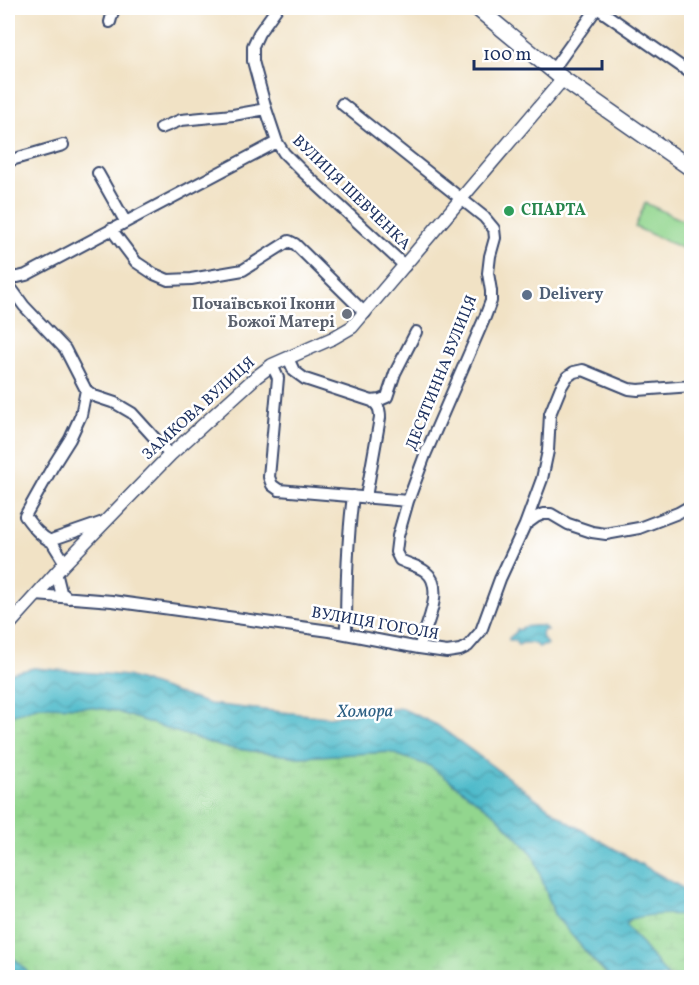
<svg xmlns="http://www.w3.org/2000/svg" width="699" height="985" viewBox="0 0 699 985" font-family="Vollkorn,serif">
  <style>
    .wetland { fill: url(#wetland-marsh); stroke: #568276; stroke-width: 1.5 }
    .garden { fill: #92d68e; stroke: #568276; stroke-width: 1.5 }
    .water { fill: url(#water-waves); stroke: #357594; stroke-width: 1.5 }
    .lines { fill: none; stroke-linecap: round; stroke-linejoin: round }
    .minor-casing { stroke: #3b4a6d; stroke-width: 14 }
    .tertiary-casing { stroke: #3b4a6d; stroke-width: 15 }
    .secondary-casing { stroke: #3b4a6d; stroke-width: 18 }
    .minor { stroke: #fff; stroke-width: 10 }
    .tertiary { stroke: #fff; stroke-width: 12 }
    .secondary { stroke: #fff; stroke-width: 15 }
    .leisure-dot { fill: #2e9e5b; stroke: #fff; stroke-width: 2 }
    .service-dot { fill: #5c6f8a; stroke: #fff; stroke-width: 2 }
    .worship-dot { fill: #6b7280; stroke: #fff; stroke-width: 2 }
    .labels { text-anchor: middle; dominant-baseline: central; stroke-width: 5; stroke-linejoin: round; paint-order: stroke }
    .street-label { font-size: 16px; fill: #1b2f5e; stroke: #fff }
    .leisure-label { font-size: 16px; font-weight: bold; fill: #27864d; stroke: #fff; text-anchor: start }
    .service-label { font-size: 16px; font-weight: bold; fill: #4e5e75; stroke: #fff; text-anchor: start }
    .worship-label { font-size: 16px; font-weight: bold; fill: #5b616d; stroke: #fff; text-anchor: end }
    .water-label { font-size: 18px; font-style: italic; fill: #2d6084; stroke: #fff }
  </style>
  <defs>
    <pattern id="wetland-marsh" width="20" height="14" patternUnits="userSpaceOnUse" patternTransform="scale(1.5)"><rect width="20" height="14" fill="#92d68e"/><path d="M1 5h8M5 5V1M11 12h8M15 12V8" fill="none" stroke="#7db87d"/></pattern>
    <pattern id="water-waves" width="16" height="10" patternUnits="userSpaceOnUse" patternTransform="scale(1.5)"><rect width="16" height="10" fill="#4fbbcb"/><path d="M0 5q4-4 8 0t8 0" fill="none" stroke="#4198a8"/></pattern>
  </defs>
  <rect width="100%" height="100%" fill="#fff"/>
  <filter id="ink" filterUnits="userSpaceOnUse"><feTurbulence type="fractalNoise" baseFrequency=".0167" numOctaves="2"/><feDisplacementMap in="SourceGraphic" scale="12" xChannelSelector="R" yChannelSelector="G"/><feConvolveMatrix kernelMatrix="1 2 1 2 8 2 1 2 1" color-interpolation-filters="sRGB"/></filter>
  <filter id="wash" filterUnits="userSpaceOnUse"><feTurbulence type="fractalNoise" baseFrequency=".008" numOctaves="4" result="noise"/><feDisplacementMap in="SourceGraphic" scale="24" xChannelSelector="R" yChannelSelector="G"/><feGaussianBlur stdDeviation="1.35" result="paint"/><feColorMatrix in="noise" values="0 0 0 0 0 0 0 0 0 0 0 0 0 0 0 0 0 1.4 0 .05"/><feComposite in="paint" operator="in"/></filter>
  <g filter="url(#wash)">
    <rect width="100%" height="100%" fill="#f1e2c5"/>
    <!-- wetland -->
    <path class="wetland" d="M39,706L88,707L112,710L222,747L299,757L389,752L430,766L496,815L533,854L554,914L592,959L610,977H32L16,960L8,957V716Z
      M647,914H681L691,916V977H668L626,925L630,919Z"/>
    <!-- garden -->
    <path class="garden" d="M645,203L691,224V239L686,250L635,227Z"/>
    <!-- water -->
    <path class="water" d="M532,626C538,626 544,624 547,630H544L542,634L543,639L547,644L545,646L543,645L539,647C535,643 525,641 518,645L514,640H509V638L516,632V629L520,630L523,627Z
      M34,668L127,676L209,704L328,717L401,708L437,725L568,822L691,893V916C671,913 650,914 630,919L626,925L668,977H610L592,959L554,914L533,854L496,815L430,766L389,752L299,757L222,747L112,710L88,707L39,706L8,716V674Z
      M8,957L16,960L32,977H8Z"/>
  </g>
  <g filter="url(#ink)">
    <g class="lines">
      <!-- minor casing -->
      <g class="minor-casing">
        <path id="minor" d="M277,8L259,33L253,46V61L266,109L277,142L284,153L302,171L405,266
          M597,8L692,74
          M110,22L114,8
          M552,71L597,8
          M342,104L484,217L494,229L495,238L490,256L488,273L491,291V301L485,317L425,455L408,501L398,536L396,552L400,560C408,564 419,566 426,572C446,587 425,629 419,648
          M161,128L181,120L233,115L266,109
          M8,161L63,145
          M98,173L125,221
          M111,229L136,262L154,274L168,280L191,279L243,270L289,241L295,244L365,313
          M8,277H18L26,275L277,142
          M8,284L24,306L65,349L86,390L94,396L115,403L132,413L170,455
          M288,358L294,371L305,379L372,401L380,400L387,397L395,373L416,332
          M272,365L278,378L269,477L272,485L279,490L408,501
          M366,497L380,418C380,410 379,406 372,401
          M525,525L542,479L548,451L550,414L561,387L567,377L574,372L583,370L629,389L638,390L692,386
          M52,542C40,536 33,527 25,516L53,466L70,439L81,415L86,390
          M65,563L52,542L54,539L106,521
          M56,572L61,592L68,598
          M36,595L112,601L330,631L419,648L447,652L460,650L468,646L481,631L500,579L525,525L536,517L543,514H551L568,524L592,532L606,534L639,528L678,513L692,505
          M346,634C346,587 347,542 353,496"/>
      </g>
      <!-- tertiary casing -->
      <g class="tertiary-casing">
        <path id="tertiary" d="M8,626L65,563L170,455L256,377L272,365L333,338L352,327L563,79"/>
      </g>
      <!-- secondary casing -->
      <g class="secondary-casing">
        <path id="secondary" d="M477,8L563,79L692,169"/>
      </g>
      <!-- minor -->
      <use href="#minor" class="minor"/>
      <!-- tertiary -->
      <use href="#tertiary" class="tertiary"/>
      <!-- secondary -->
      <use href="#secondary" class="secondary"/>
    </g>
  </g>
  <!-- markers -->
  <circle class="leisure-dot" cx="509" cy="211" r="6"/>
  <circle class="service-dot" cx="527" cy="295" r="6"/>
  <circle class="worship-dot" cx="347" cy="314" r="6"/>
  <g class="labels">
    <!-- street labels -->
    <g class="street-label">
      <text transform="translate(351 193) rotate(44)">ВУЛИЦЯ ШЕВЧЕНКА</text>
      <text transform="translate(442 373) rotate(-68)">ДЕСЯТИННА ВУЛИЦЯ</text>
      <text transform="translate(199 409) rotate(-42)">ЗАМКОВА ВУЛИЦЯ</text>
      <text transform="translate(375 624) rotate(10)">ВУЛИЦЯ ГОГОЛЯ</text>
    </g>
    <!-- leisure labels -->
    <g class="leisure-label">
      <text x="521" y="211">СПАРТА</text>
    </g>
    <!-- service labels -->
    <g class="service-label">
      <text x="539" y="295">Delivery</text>
    </g>
    <!-- worship labels -->
    <g class="worship-label">
      <text x="335" y="305">Почаївської Ікони<tspan x="335" dy="18">Божої Матері</tspan></text>
    </g>
    <!-- water labels -->
    <g class="water-label">
      <text transform="translate(365 712) rotate(-1)">Хомора</text>
    </g>
  </g>
  <!-- margin -->
  <rect width="699" height="985" fill="none" stroke="#fff" stroke-width="30"/>
  <!-- scale -->
  <path d="M474 60v9h128v-9" fill="none" stroke="#1b2f5e" stroke-width="3"/>
  <text x="483" y="60" font-size="18" fill="#1b2f5e" stroke="#ffffff" stroke-width="4.5" paint-order="stroke">100 m</text>
</svg>
